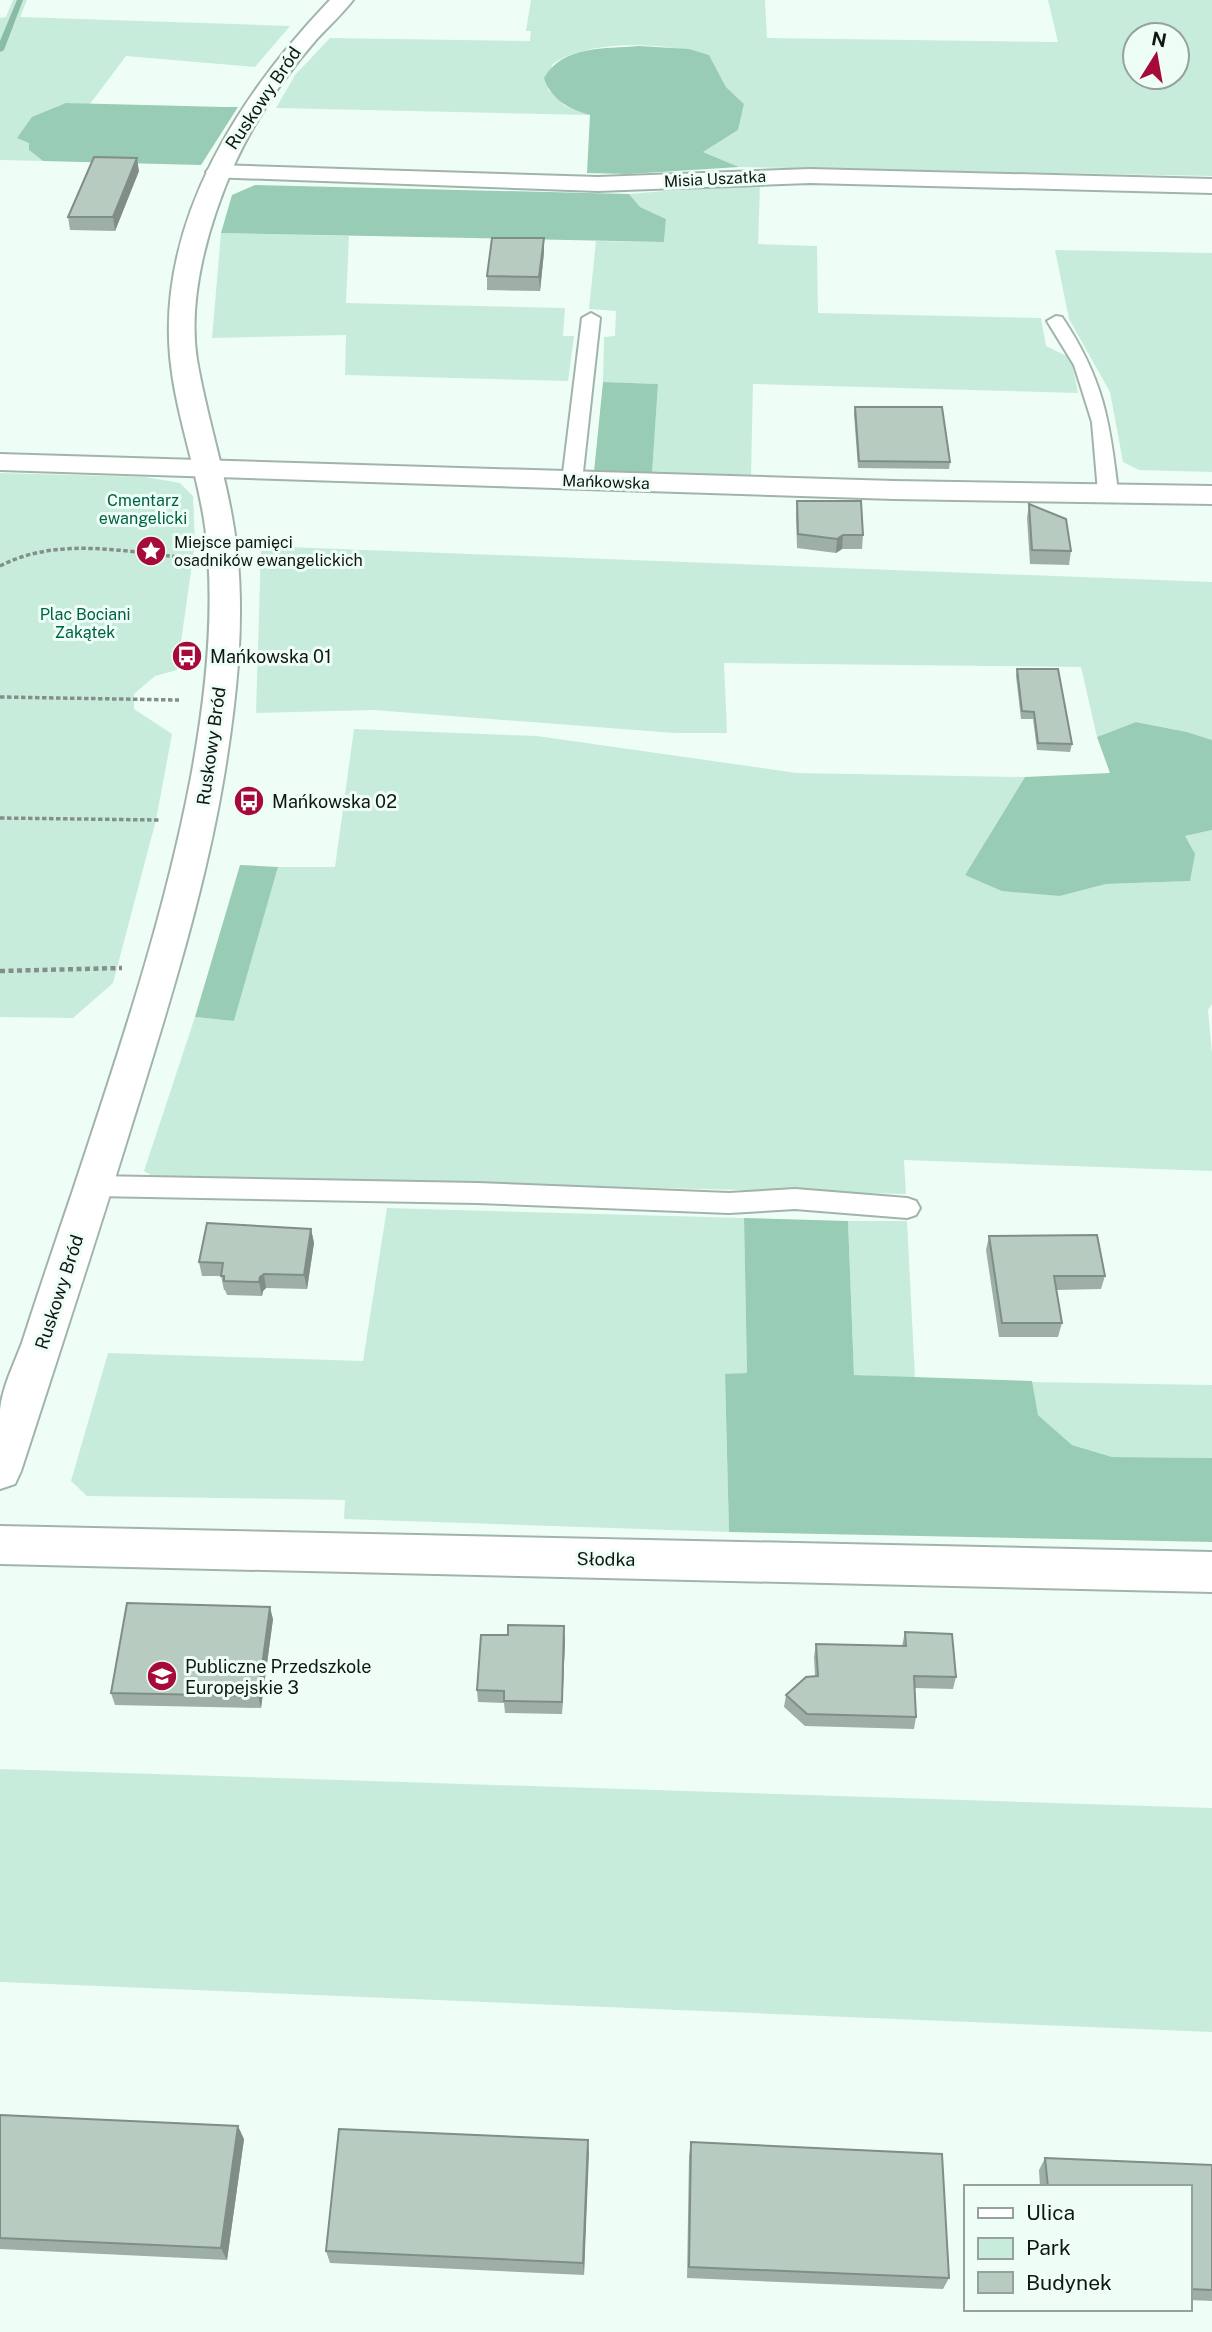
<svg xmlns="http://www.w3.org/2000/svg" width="1212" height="2332" viewBox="0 0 1212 2332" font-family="'Public Sans',sans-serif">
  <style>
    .green { fill: #c8ecdb; fill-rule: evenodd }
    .forest { fill: #99ccb5 }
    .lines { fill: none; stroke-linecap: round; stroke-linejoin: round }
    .stream { fill: #89bba5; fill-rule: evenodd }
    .service-casing { stroke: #a1b4ab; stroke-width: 4 }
    .minor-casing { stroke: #a1b4ab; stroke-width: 4 }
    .tertiary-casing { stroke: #a1b4ab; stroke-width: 4 }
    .path-far1 { stroke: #838f89; stroke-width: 3.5; stroke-dasharray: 4.5 2.5; stroke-linecap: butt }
    .path { stroke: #838f89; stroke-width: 4.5; stroke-dasharray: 5 3.5; stroke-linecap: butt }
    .service { fill: #fff; fill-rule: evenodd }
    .minor { fill: #fff; fill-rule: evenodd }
    .tertiary { fill: #fff; fill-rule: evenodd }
    .wall { fill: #9dafa6 }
    .shaded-wall { fill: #808e87 }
    .building { fill: #b7cbc1; stroke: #808e87; stroke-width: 2 }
    .labels { text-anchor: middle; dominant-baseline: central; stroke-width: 6; stroke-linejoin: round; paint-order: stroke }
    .far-street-label { font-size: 16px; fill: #0f1613; stroke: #eefef6 }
    .far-park-label { font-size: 16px; fill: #006246; stroke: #eefef6 }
    .far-poi-label { font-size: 16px; fill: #0f1613; stroke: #eefef6; text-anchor: start }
    .street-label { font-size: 18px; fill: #0f1613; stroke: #eefef6 }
    .poi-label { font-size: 18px; fill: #0f1613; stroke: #eefef6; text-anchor: start }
  </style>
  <rect width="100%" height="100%" fill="#eefef6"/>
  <!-- green -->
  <path class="green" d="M10,0H27L20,17L290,26L255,67L126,56L90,104L66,103L29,143V150L43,161L0,160V18L6,17L13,0Z
    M531,0H765L767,38L1058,42L1048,0H1212V176L739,167L703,152L738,130L744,104L726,87L709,55C667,43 588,38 552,65L548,90L565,106L590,115L276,108L295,75L330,38L530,41L531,31H526ZM1135,35H1177V77H1135Z
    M736,185L760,186L758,244L817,246L818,313L1041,318L1046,346L1071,358L1078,393L753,384L751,478L652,474L658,384L603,382L604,337L615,336L616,311L589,309L596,241L664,242L666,219L640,207L629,194Z
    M221,233L349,236L346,303L565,308L563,336H574L568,381L345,375L346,335L212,338Z
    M1055,250L1212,253V472L1139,470L1123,462L1110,392L1069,319Z
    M0,473L146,477L180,483L193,496L195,543L177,670L155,676L134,694V709L172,734L156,820L113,983L73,1018L0,1017Z
    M261,546L1212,582V740L1187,732L1137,722L1097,737L1081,667L724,663L727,733H674L373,710L256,713Z
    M354,729L537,736L797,773L1025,777L965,875L1060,896L1106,884L1189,881L1185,836L1212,830V1004L1208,1010L1212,1053V1171L904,1160L906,1194L153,1176L144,1171L195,1017L234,1021L278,867H335Z
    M387,1208L744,1218L747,1373L725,1375L729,1532L344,1519L345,1500L87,1496L71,1481L108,1353L363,1361Z
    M848,1221H907L915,1378L854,1375Z
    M1032,1382L1212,1385V1458L1112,1457L1072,1445L1038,1415Z
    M0,1769L1212,1808V2032L0,1982Z"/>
  <!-- forest -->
  <path class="forest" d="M639,46L689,49L709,55L726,87L744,104L738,130L703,152L739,167L629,174L587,173L590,115C569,109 551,100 544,78C563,45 605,49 639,46Z
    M66,103L224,107H238L201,165L43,161L29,150V143L17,138L32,117Z
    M255,185L629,194L640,207L666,219L664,242L221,233L232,195Z
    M603,382L658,384L652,474L594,472Z
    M1136,722L1187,732L1212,740V830L1185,836L1195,854L1190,881L1106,884L1060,896L1002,891L965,875L1025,777L1110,773L1097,737Z
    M240,865L278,867L234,1021L195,1017Z
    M744,1218L848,1221L854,1375L1032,1381L1038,1415L1072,1445L1112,1457L1212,1458V1542L729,1532L725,1374L747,1373Z"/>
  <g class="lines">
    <!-- stream -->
    <path class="stream" d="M17,0H23L4,50L0,52V41Z"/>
    <!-- service casing -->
    <g class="service-casing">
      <path id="service" d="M591,313L600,318L582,481L572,487L562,481L582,318Z
        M1056,316L1062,317C1103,378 1110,421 1118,492L1115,496H1101L1098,492L1092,422L1074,365L1047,321Z
        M94,1176L477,1183L729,1193L795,1189L907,1198L916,1201L920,1208L916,1215L907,1218L795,1209L729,1213L477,1203L94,1196L85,1193L81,1186L85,1179Z"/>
    </g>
    <!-- minor casing -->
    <g class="minor-casing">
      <path id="minor" d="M218,165L598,177L810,169L1212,179V193L810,183L598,191L210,177L206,172L210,167Z
        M0,454L894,481L1212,486V504L894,499L0,470Z
        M0,1526L1212,1552V1592L0,1564Z"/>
    </g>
    <!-- tertiary casing -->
    <g class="tertiary-casing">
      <path id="tertiary" d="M330,0H353C342,14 328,27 316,40C284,77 255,119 235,163C209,222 187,296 197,360C208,424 230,486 237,551C245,625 236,703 224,776C206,884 174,988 142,1092C103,1219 62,1345 21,1471L15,1484L0,1489C0,1463 0,1436 0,1410C2,1388 14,1364 22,1343C38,1293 55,1243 72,1193C117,1057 164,919 191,777C206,696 216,608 205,526C197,469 175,413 170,356C158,220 240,94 330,0Z"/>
    </g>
    <!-- path-far1 -->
    <path class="path-far1" d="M0,566C57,536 127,552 188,558
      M0,697L179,700
      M0,818L160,820"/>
    <!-- path -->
    <path class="path" d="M0,971L122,968"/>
    <!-- service -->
    <use href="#service" class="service"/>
    <!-- minor -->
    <use href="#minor" class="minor"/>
    <!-- tertiary -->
    <use href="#tertiary" class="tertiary"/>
  </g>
  <!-- wall -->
  <path class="wall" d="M139,171L115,231L70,230L68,217Z
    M544,238V252L540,291L487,290V276Z
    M855,407L950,462L949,469L858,468L854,414Z
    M797,501L863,535L862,549H842L836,553L797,548L796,515Z
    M1029,504L1071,551L1069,565L1030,564L1027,518Z
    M1017,669L1072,744L1070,752L1037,750L1033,719H1021L1016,676Z
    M311,1229L314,1243L307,1289L266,1288L263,1291L262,1296L227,1295L225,1290H224L221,1276H202L199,1262Z
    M989,1236L1105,1276L1101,1289L1056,1290L1062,1323L1058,1337H999L986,1250Z
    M273,1619L261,1708L115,1705L111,1693Z
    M905,1632L956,1677L953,1689L914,1688L916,1717L914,1729L805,1726L784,1707L786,1695L815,1676L814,1657L816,1644L902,1646Z
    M565,1639L562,1714L505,1713L504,1703L478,1702L477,1690Z
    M0,2115L244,2139L227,2260L0,2249Z
    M588,2140L584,2275L330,2263L326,2251Z
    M691,2142L949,2278L943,2289L687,2278L689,2156Z
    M1045,2158L1212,2165V2301L1189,2300V2187H1040L1039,2170Z"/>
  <!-- shaded-wall -->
  <path class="shaded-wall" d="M137,158L139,171L115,231L113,217Z
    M544,238V252L540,291L539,277Z
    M843,535L842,549L836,553L837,539Z
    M311,1229L314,1243L307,1289L304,1275Z
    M264,1274L266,1288L263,1291L262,1296L259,1282L260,1277Z
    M270,1607L273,1619L261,1708L258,1696Z
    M564,1626L565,1639L562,1714V1702Z
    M238,2126L244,2139L227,2260L221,2248Z
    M588,2140L589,2153L584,2275L583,2263Z"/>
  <!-- building -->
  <path class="building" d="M94,157L137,158L113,217H68Z
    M492,238H544L539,277L487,276Z
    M855,407H942L950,462L859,461Z
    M797,501H861L863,535H843L837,539L798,534Z
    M1029,504L1066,519L1071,551L1032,550Z
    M1017,669H1058L1072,744L1038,743L1034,712L1022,711Z
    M207,1223L311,1229L304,1275L264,1274L260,1277L259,1282L224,1281V1276H221L223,1263L199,1262Z
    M1097,1235L1105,1276H1054L1062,1323H1002L989,1236Z
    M127,1603L270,1607L258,1696L111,1693Z
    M508,1625L564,1626L562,1702L504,1701V1691L477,1690L481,1635H508Z
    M905,1632L952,1634L956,1677L914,1676L916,1717L807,1714L786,1695L806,1677L818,1676L816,1644L906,1646Z
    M0,2115L238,2126L221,2248L0,2238Z
    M339,2129L588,2140L583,2263L326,2251Z
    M691,2142L942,2154L949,2278L689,2267Z
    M1045,2158L1212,2165V2290L1189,2289V2187H1048Z"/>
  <!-- icons -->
  <defs>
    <g id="sight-disc" transform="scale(1.575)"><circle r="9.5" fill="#a50a38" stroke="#eefef6"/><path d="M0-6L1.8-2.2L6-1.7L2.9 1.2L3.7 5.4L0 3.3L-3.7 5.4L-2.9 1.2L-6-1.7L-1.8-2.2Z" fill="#fff"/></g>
    <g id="bus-disc" transform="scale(1.575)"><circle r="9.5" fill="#a50a38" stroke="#eefef6"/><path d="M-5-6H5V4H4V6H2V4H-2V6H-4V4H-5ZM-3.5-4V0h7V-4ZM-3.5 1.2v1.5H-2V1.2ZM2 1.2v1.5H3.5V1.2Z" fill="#fff"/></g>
    <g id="school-disc" transform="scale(1.575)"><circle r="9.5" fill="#a50a38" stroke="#eefef6"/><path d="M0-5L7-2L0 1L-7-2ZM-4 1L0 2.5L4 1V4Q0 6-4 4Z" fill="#fff"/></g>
  </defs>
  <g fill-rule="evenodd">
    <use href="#sight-disc" x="151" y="551"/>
    <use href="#bus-disc" x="187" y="656"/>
    <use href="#bus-disc" x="249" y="801"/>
    <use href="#school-disc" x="162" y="1676"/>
  </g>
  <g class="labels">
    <!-- far-street labels -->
    <g class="far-street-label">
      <text transform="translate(715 179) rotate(-3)">Misia Uszatka</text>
      <text transform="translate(606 482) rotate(2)">Mańkowska</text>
    </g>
    <!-- far-park labels -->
    <g class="far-park-label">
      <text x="143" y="500">Cmentarz<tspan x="143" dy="18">ewangelicki</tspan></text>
      <text x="85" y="614">Plac Bociani<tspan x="85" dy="18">Zakątek</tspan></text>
    </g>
    <!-- far-poi labels -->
    <g class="far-poi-label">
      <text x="174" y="542">Miejsce pamięci<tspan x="174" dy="18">osadników ewangelickich</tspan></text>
    </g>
    <!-- street labels -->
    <g class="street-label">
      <text transform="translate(263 98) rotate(-56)">Ruskowy Bród</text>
      <text transform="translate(211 746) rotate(-82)">Ruskowy Bród</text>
      <text transform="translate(59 1292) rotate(-72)">Ruskowy Bród</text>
      <text transform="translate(606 1559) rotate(1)">Słodka</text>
    </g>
    <!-- poi labels -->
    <g class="poi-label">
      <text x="210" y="656">Mańkowska 01</text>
      <text x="272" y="801">Mańkowska 02</text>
      <text x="185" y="1666">Publiczne Przedszkole<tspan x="185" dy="21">Europejskie 3</tspan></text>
    </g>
  </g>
  <!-- legend -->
  <rect x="964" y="2185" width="228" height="126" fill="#eefef6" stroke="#95a19b" stroke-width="2"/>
  <rect x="978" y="2208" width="35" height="10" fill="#ffffff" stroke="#95a19b" stroke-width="2"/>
  <text x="1026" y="2220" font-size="21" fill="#0f1613">Ulica</text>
  <rect x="978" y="2238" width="35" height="21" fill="#c8ecdb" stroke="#95a19b" stroke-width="2"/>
  <text x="1026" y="2255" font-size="21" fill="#0f1613">Park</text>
  <rect x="978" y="2272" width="35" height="21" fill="#b7cbc1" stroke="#95a19b" stroke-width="2"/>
  <text x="1026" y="2290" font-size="21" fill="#0f1613">Budynek</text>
  <!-- north arrow -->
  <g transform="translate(1156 56) rotate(11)"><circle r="33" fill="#eefef6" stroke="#95a19b" stroke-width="2"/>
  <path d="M0-5L12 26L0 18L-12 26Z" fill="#a50a38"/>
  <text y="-10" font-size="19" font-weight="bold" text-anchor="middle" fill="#0f1613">N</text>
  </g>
</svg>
